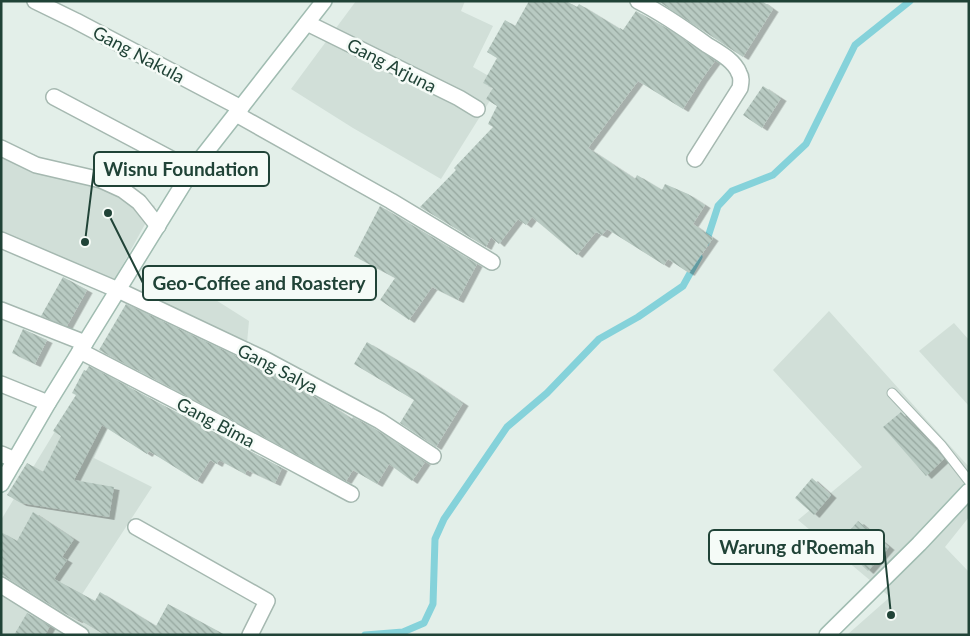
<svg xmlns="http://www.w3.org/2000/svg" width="970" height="636" viewBox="0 0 970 636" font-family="Lato,sans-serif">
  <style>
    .built { fill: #d1dfd8 }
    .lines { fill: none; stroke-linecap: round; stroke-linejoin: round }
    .stream { stroke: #85d2da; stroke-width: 7 }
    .building { fill: url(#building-back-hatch); filter: url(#shadow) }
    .lane-casing { stroke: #a5b8b0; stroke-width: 11 }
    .street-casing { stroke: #a5b8b0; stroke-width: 18 }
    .secondary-casing { stroke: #a0bcb1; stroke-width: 18 }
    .lane { stroke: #fff; stroke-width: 9 }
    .street { stroke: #fff; stroke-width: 15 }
    .secondary { stroke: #fff; stroke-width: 15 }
    .labels { text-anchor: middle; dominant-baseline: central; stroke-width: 5; stroke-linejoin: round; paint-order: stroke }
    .street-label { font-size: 18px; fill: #204337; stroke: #f5fbf7 }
    .leader { fill: none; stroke: #204337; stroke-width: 2 }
    .callout-dot { fill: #204337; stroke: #f5fbf7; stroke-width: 2 }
    .callout { fill: #f5fbf7; stroke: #204337; stroke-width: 2 }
    .callout-label { font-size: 19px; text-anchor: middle; font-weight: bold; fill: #204337 }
  </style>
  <defs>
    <pattern id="building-back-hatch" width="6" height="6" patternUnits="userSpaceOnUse" patternTransform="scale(1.25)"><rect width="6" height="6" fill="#b8cac2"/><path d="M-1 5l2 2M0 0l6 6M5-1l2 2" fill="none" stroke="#95a69e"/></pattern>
    <filter id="shadow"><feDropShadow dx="5.5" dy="3" stdDeviation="0" flood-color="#0004"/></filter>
  </defs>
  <rect width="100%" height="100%" fill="#e3efe9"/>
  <!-- built -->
  <path class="built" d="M356,1H465L461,11L493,26L473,67L501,83L441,179L353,128L291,89Z
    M1,140L155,206L111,286L1,248Z
    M155,267L211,297L249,321L246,354L162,316L94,458L152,487L79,599L159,635H1V520Z
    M829,311L969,467V517L945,547L969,572V635L848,634L890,597L798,520L862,467L773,370Z
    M954,323L969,340V406L919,351Z"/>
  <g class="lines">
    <!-- stream -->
    <path class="stream" d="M706,243L718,206L732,191L773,175L806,144L855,45L910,1
      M365,635L403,632L424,623L433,604L435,539L444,519L507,427L547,393L599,339L638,317L683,286L699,257"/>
  </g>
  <!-- building -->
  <path class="building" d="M529,1H566L577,7L579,4L620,29V28L623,30L636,11L668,29L715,61L702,79L683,109L638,81L588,148L635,179L637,175L662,190L665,184L688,194L705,205L693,224L713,238L689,273L668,259L664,265L607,229L602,235L596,232L577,255L532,217L526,225L518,219L499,244L491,237L486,247L420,207L456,170L454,168L493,127L488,124L497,106L486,99L493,88L483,83L497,58L487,52L505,20L515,26Z
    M658,1H762L773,9L743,57Z
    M763,86L781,98L762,128L743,115Z
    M380,206L477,264L458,300L432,287L409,320L380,300L395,278L354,256Z
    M63,277L87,290L67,326L41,316Z
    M126,304L262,368L332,406L352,419L353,417L375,429L425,462L412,481L389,464L377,484L353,470L346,481L221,414L99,350Z
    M23,329L47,340L35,364L12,353Z
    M367,342L417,372L463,403L436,447L400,423L414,400L354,364Z
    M89,366L282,468L275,483L247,470L245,474L219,460L217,464L210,460L197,481L149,451L147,454L102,425L74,480L114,487L109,517L21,503L7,495L27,463L43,472L61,436L53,431L76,395L72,393L84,370L86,371Z
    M901,412L936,449L944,459L926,476L883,427Z
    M812,478L831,495L814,515L795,498Z
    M33,512L74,539L62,557L67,560L54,579L95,601L100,592L156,626L168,604L225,635H105L78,619L77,620L59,610L6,577L1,574V532L17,541Z
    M858,521L889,547L868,571L838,544Z
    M27,613L50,626L45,635H14Z"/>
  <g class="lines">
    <!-- lane casing -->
    <g class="lane-casing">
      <path id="lane" d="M892,393L941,445L969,481"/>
    </g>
    <!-- street casing -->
    <g class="street-casing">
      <path id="street" d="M35,1L76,21L241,108
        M638,1C662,13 685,29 707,45C718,52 734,60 739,73C742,78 741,82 740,88L695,159
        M307,23L459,98L477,109
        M54,97L192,170
        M236,114L391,201L492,262
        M1,148L36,165L101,180L123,190L139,202L158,226
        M1,240L118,290L266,360L380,421L433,456
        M1,310L85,343
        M80,351L217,422L351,494
        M1,384L48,403
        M1,454L15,460
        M136,527L267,601L250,635
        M1,585L81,635"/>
    </g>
    <!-- secondary casing -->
    <g class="secondary-casing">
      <path id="secondary" d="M1,484L48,403L192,170L324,1
        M827,635L919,544L969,491"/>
    </g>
    <!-- lane -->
    <use href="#lane" class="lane"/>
    <!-- street -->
    <use href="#street" class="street"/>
    <!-- secondary -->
    <use href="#secondary" class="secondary"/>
  </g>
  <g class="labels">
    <!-- street labels -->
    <g class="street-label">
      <text transform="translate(139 54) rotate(28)">Gang Nakula</text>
      <text transform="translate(392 65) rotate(27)">Gang Arjuna</text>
      <text transform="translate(278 368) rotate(27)">Gang Salya</text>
      <text transform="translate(216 422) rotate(28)">Gang Bima</text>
    </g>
  </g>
  <!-- callouts -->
  <path class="leader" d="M85 242L94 169M108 213L143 283M891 615L884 547"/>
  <g class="callout-dot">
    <circle cx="85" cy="242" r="5"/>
    <circle cx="108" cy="213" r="5"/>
    <circle cx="891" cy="615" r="5"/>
  </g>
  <g class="callout">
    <rect x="94" y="152" width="175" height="34" rx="5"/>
    <rect x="143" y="266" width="233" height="34" rx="5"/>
    <rect x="709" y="530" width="175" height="34" rx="5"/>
  </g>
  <g class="callout-label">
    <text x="181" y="176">Wisnu Foundation</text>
    <text x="259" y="290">Geo-Coffee and Roastery</text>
    <text x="797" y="554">Warung d'Roemah</text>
  </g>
  <!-- border -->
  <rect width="970" height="636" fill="none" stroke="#204337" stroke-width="5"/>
</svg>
